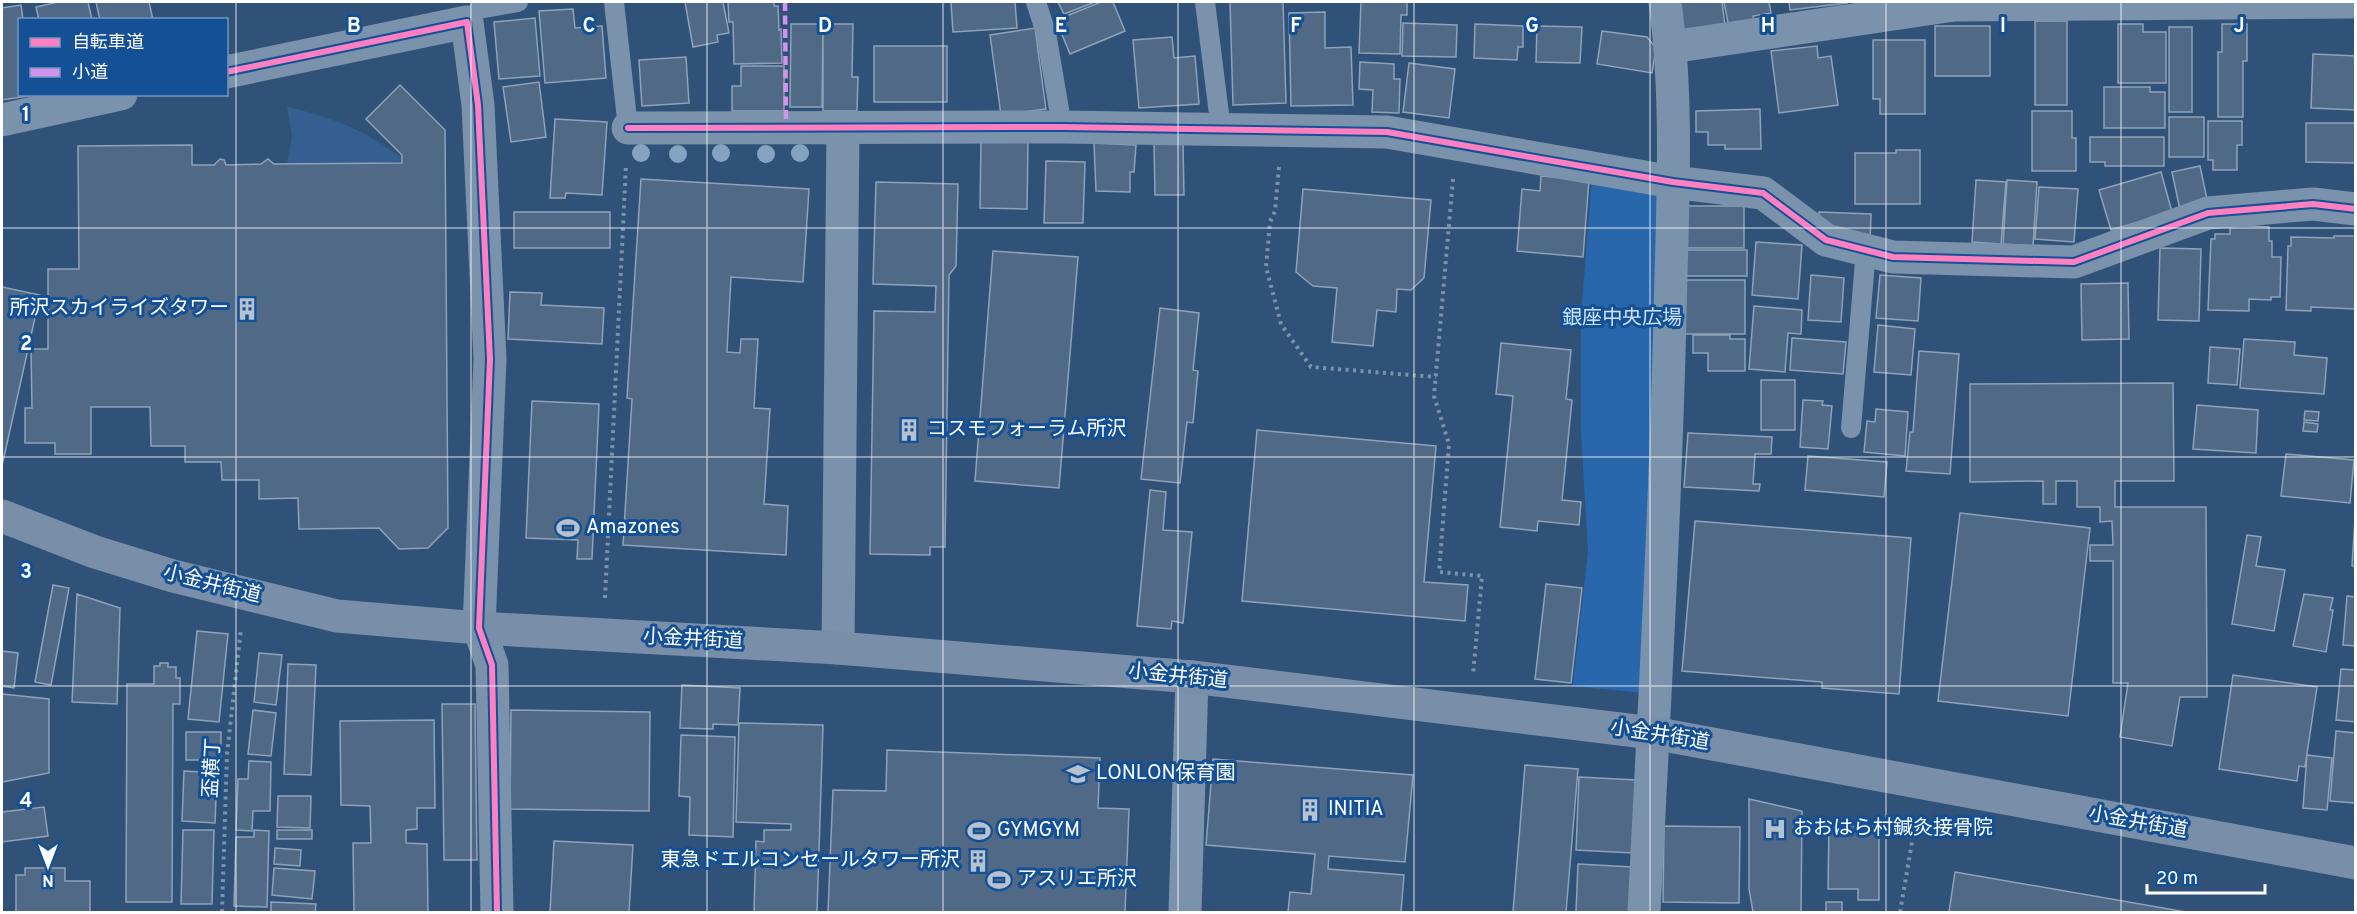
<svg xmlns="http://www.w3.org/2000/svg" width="2357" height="914" viewBox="0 0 2357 914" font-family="Overpass,'Noto Sans JP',sans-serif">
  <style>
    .green { fill: #2867ac }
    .water { fill: #345f90 }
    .building { fill: #4f6987; stroke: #8fa2b8; stroke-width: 1.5 }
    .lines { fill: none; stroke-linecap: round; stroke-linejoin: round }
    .path { stroke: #7a92ab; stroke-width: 4; stroke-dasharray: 3 4.5; stroke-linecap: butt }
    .lane { stroke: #7a92ab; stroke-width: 20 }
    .street { stroke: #7a92ab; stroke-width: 33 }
    .primary { stroke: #788ea9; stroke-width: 33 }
    .quiet { stroke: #d193ec; stroke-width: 4.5; stroke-dasharray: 9 4.5; stroke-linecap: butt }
    .cycleway-casing { stroke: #145095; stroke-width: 10 }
    .cycleway { stroke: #ff80c0; stroke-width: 6 }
    .tree { fill: #86a2c1 }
    .grid { fill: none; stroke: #fff; stroke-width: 1.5; stroke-opacity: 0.55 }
    .labels { text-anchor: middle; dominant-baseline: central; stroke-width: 6; stroke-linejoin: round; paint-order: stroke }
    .poi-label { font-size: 20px; fill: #fff; stroke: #145095; text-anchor: start }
    .park-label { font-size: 20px; fill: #cce3fd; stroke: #145095 }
    .street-label { font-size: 20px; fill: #fff; stroke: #145095 }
    .grid-label { font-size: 20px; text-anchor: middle; font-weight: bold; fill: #fff; stroke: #145095; stroke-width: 6; stroke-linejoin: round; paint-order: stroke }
  </style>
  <rect width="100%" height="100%" fill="#315278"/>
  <!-- green -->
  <path class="green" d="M1592,178L1651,190L1660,200L1643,693L1573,686L1588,551L1581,433V316Z"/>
  <!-- water -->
  <path class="water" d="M287,107C330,116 367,131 402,158V163L287,164L292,136Z"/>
  <!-- building -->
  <path class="building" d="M58,2H88L92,20H39L36,7Z
    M96,2H149L153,20H100Z
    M685,2H723L729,33L717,35L718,42L693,47Z
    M728,2H774V6H778L779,30L781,29L782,63L734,64L733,22H729Z
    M951,2H1015L1017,28L953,32Z
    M1058,2H1095L1064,14Z
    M1101,2H1113L1125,31L1070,54L1061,32L1064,31L1059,19Z
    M1230,2H1283L1286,103L1233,105Z
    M1361,2H1407V15H1401L1400,54L1359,53Z
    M1676,2H1722L1725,26L1681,32Z
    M1724,2H1769L1771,13L1753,16L1754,23L1729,28Z
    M1789,2H1847V3L1790,10Z
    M21,5L23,20H20V94L35,95L2,100V8Z
    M573,9L575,28L602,26L606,78L545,83L539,11Z
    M1325,12V48L1351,47L1353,105L1291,106L1289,13Z
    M535,18L540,76L499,79L494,22Z
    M2035,21H2067V105H2035Z
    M1403,23L1457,25L1456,57L1402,56Z
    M791,24H823L822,107H790Z
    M823,24H853L852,77H858L857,111H823Z
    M1475,24L1523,26V47H1518L1517,60L1474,58Z
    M2118,24H2143V32H2166V83H2118Z
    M2222,24H2247V61H2243V117H2218V52H2222Z
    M1537,26L1582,27L1580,63L1536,62Z
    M1935,26H1990V76H1935Z
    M2169,27H2192V112H2169Z
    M1035,28L1046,109L1001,115L990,35Z
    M1602,31L1647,37L1656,48L1652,73L1597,64Z
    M1172,37L1174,58L1195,56L1199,104L1139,108L1133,40Z
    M1873,40H1925V114H1880V99H1873Z
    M874,46H947V102H874Z
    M1817,46L1818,58L1831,56L1838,105L1779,113L1771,51Z
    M2313,54L2356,56V110L2311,108Z
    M686,57L689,103L642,106L639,60Z
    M1360,62L1394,64V79H1400L1399,113L1372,112L1373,90L1359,89Z
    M1409,63L1455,69L1449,118L1403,112Z
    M741,66H784V111H732V86H741Z
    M539,82L546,137L511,142L503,87Z
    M400,85L445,130L448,528L428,548L399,549L379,528L299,529L298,498L259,499V480H222L221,462H185V446H151L150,407H91V454H55V443H25V408H32L31,349H48V269H79L78,146L192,145V165H214L220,159L224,160L226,165L261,164L268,159L274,164L402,163V155L366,119Z
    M2104,87H2150V92H2165V128H2104Z
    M1760,109L1761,149H1725V145H1708V132H1696V111Z
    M2032,111H2072V138H2076V171H2032Z
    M2169,117H2204V157H2169Z
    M555,119L607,122L602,195L566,193L565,198H550Z
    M2208,121H2242V145H2237V170H2213V160H2208Z
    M2306,123H2356V163L2306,162Z
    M2090,137H2164V166H2105V162H2090Z
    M981,142H1028L1027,209L980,208Z
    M1094,143L1136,145L1134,172H1130V192L1096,191Z
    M1183,143L1184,195H1155L1154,144Z
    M1896,150H1920V204H1855V153H1896Z
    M1046,161L1085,162L1083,223H1044Z
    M2200,166L2208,204L2180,210L2172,172Z
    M2161,172L2172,212L2111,230L2099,190Z
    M1541,176L1589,180L1583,257L1517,251L1522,189L1540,191Z
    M641,179L809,189L803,282L731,277L727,352L740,353L741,339H758L754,408L770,409L764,504L788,506L786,555L623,545L632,399L627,398Z
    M1976,180L2006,182L2001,244L1972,242Z
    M2007,180L2037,182L2033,246L2003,244Z
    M876,182L958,184L956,266L949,275L945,547H930V555L870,554L874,311L935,312L936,286L873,284Z
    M2039,187L2078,189L2074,242L2035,239Z
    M1303,189L1431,200L1424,278L1411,290L1397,289L1396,312L1377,310L1373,346L1332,342L1337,288L1313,286L1296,272Z
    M1687,206H1744V248H1687Z
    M514,212H610V248H514Z
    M1819,212L1871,214L1870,241L1818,227Z
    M2230,225L2269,227V241H2272V257H2281L2280,297H2271V300L2249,299V311L2208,310L2211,239H2215V234H2230Z
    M2334,236H2356V309L2311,307V311L2286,310L2288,246H2291V237L2334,238Z
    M1756,242L1802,245L1798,299L1752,295Z
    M2160,248L2201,249L2199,321L2158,320Z
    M1686,250H1747V276H1686Z
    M993,251L1078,257L1059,488L975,481Z
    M1811,275L1844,278L1841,322L1808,320Z
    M1880,275L1921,278L1918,321L1876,318Z
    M1685,280H1745V334H1685Z
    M2128,283L2129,339L2082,340L2081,284Z
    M2,287L40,295L2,466Z
    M510,292L542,293L541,305L604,308L602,344L508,339Z
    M1754,306L1802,310L1801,334L1788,333L1785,372L1749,369Z
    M1160,308L1199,313L1193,370L1198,371L1193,423L1187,422L1180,483L1141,479Z
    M1878,325L1915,329L1911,375L1874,372Z
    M1693,335H1730V339H1745V371H1708V353H1693Z
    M1792,338L1846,342L1843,374L1790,370Z
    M2244,339L2295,342L2294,355L2327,358L2324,394L2240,388Z
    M1501,343L1571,350L1566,399L1572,400L1562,500L1581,502L1579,525L1538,521L1537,531L1500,527L1513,396L1496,394Z
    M2210,347L2240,349L2237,385L2208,383Z
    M1919,351L1959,354L1950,474L1906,471L1910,432H1913Z
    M1761,380H1795V430H1761Z
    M2173,383L2174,481H2115V507H2206L2207,697H2180L2172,746L2120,737L2128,683H2113V561H2090V545H2113L2112,521L2100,522V507H2077V481H2056V504H2043V481L1970,482V384Z
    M1803,400L1823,401L1822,405L1832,406L1828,449L1800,447Z
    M532,401L599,404L592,559H577L578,540L526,538Z
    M2197,405L2258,410L2256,453L2193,449Z
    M1876,409L1908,412L1905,456L1864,452L1867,421L1875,422Z
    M2305,411L2319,412L2318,421L2304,420Z
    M2304,422L2318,424L2317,432L2303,431Z
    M1257,430L1436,446L1424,582L1468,585L1465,621L1242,601Z
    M1688,433L1772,437L1771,454H1755L1753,484H1760L1759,491L1684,487Z
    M2286,454L2354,460L2350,503L2281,496Z
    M1808,456L1887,462L1884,497L1805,490Z
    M1150,490L1166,492L1163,530L1192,532L1183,623L1172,621L1171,629L1137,626Z
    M1960,513L2090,528L2068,716L1938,701Z
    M2355,518H2356V567L2352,566Z
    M1695,521L1911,538L1899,694L1822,688V682L1682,671Z
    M2247,535L2261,537L2256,566L2285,570L2274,631L2232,624Z
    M1546,584L1582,588L1571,683L1535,679Z
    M53,585L69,588L51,685L35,682Z
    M77,594L120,608L117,704L72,702Z
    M2304,594L2333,598L2330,610H2333L2326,652L2293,646Z
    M2347,596L2356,597V646L2343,645Z
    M197,631L228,634L219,722L188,719Z
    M2,651L18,653L14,688L2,686Z
    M259,653L282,655L276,705L254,702Z
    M160,663H168V667H176V678H180V704H173L172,902H126L127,684H154V666H160Z
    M288,664L316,665L311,775L284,774Z
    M2341,669L2356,670V722L2336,720Z
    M2233,675L2317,687L2305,767L2299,766L2297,781L2219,769Z
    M682,685L740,688L738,725L713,724V729L680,728Z
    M2,694L49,699V773L2,782Z
    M442,704H475L477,860H444Z
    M253,710L276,713L271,756L248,754Z
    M511,710L650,712L649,811L510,809Z
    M434,720L435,808H417V829L406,830V843L427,844L428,912H354L353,843H371L370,806L341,805L340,721Z
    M739,723L823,725L817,912H754L756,841L764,842V830H791V824L736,822Z
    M2336,731L2356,733V815L2355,803L2330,801Z
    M186,732H221V760H186Z
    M681,735L735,737L733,837L689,835L690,797L679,796Z
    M887,750L1100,758L1098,808L1129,809L1125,912H828L833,790L886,791Z
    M2307,755L2332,758L2327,810L2303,808Z
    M1213,759L1413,775L1405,862L1329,856L1328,869L1404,875L1401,912H1288L1290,892L1311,894L1315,854L1206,845Z
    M249,761L271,762L270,811H253L252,831L236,830L238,779H248Z
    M1525,765L1578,769L1566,912H1513Z
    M184,771L217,773L215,823L182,821Z
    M1579,777L1636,780L1633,853L1576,850Z
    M278,796H311L310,828L277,827Z
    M1749,799L1802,811L1801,912H1753L1749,889Z
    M44,807L48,836L2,842V812Z
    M1664,826L1740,827L1739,903L1663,902Z
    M1829,826H1879V900H1858V889H1828Z
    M183,830H214L212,904H181Z
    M254,830L269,831L267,907L234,906L236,837H254Z
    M277,830H312V839H277Z
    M554,841L633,845L629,912H550Z
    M275,848L301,850L300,866L274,864Z
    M1578,864L1632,867L1630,912H1576Z
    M25,868H65V881H90V912H16V875H25Z
    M274,868L315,871L312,899L272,895Z
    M1955,872L2186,912H1949Z
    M271,902L316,904L315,912H271Z
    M1826,902H1842V912H1855H1826Z"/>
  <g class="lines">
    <!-- path -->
    <path class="path" d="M1279,167L1275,211L1270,222L1266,267L1281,324L1311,367L1436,377
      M1453,179L1434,396L1449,444L1439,572L1482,576L1473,675
      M605,598L626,165
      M222,912L227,754L241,629
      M1900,912L1916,819"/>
    <!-- lane -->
    <path class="lane" d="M614,2L628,128
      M1036,2L1046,33L1062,127
      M1205,2L1221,130
      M479,9L518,2
      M1851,428L1866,250"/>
    <!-- street -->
    <path class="street" d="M1671,47L1954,5L2356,2
      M226,72L467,22L478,105L490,359L479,628L492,665L497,912
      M2,120L121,94
      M628,128L1062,127L1387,132L1673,182L1763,193L1826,240L1893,257L2074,262L2208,213L2313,204L2356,209
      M838,648L843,127
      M1185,912L1192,677
      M1644,912C1654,714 1665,516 1670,317C1672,213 1679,106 1665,2"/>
    <!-- primary -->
    <path class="primary" d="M2,516L95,552L173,576L337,616L479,628L838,648L1192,677L1653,733L2356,863"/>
    <!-- quiet -->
    <path class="quiet" d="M785,2L786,127"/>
    <!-- cycleway casing -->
    <g class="cycleway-casing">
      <path id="cycleway" d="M226,72L467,22L478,105L490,359L479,628L492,665L497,912
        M628,128L1062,127L1387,132L1673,182L1763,193L1826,240L1893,257L2074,262L2208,213L2313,204L2356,209"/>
    </g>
    <!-- cycleway -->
    <use href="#cycleway" class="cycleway"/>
  </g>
  <!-- trees -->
  <g class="tree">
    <circle cx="641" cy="153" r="9"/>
    <circle cx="721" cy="153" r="9"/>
    <circle cx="800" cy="153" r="9"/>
    <circle cx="678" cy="154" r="9"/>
    <circle cx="766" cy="154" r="9"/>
  </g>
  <!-- grid -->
  <path class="grid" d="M236,2V912M471,2V912M707,2V912M943,2V912M1178,2V912M1414,2V912M1650,2V912M1886,2V912M2121,2V912M2,228H2356M2,457H2356M2,686H2356"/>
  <!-- icons -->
  <defs>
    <g id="building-bare" transform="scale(1.8)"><path d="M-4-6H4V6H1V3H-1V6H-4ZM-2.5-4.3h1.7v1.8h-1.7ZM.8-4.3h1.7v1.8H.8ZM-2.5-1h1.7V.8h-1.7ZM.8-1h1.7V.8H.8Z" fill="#b7c2d0" stroke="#145095" stroke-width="2.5" paint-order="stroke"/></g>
    <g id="stadium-bare" transform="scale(1.8)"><path d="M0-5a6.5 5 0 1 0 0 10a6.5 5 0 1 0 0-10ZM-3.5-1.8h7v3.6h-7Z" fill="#b7c2d0" stroke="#145095" stroke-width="2.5" paint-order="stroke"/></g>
    <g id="school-bare" transform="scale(1.8)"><path d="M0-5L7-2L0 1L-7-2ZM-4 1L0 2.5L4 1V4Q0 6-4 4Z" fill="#b7c2d0" stroke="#145095" stroke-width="2.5" paint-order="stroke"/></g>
    <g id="hospital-bare" transform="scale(1.8)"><path d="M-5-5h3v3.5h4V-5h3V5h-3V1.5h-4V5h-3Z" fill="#b7c2d0" stroke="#145095" stroke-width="2.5" paint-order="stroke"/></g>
  </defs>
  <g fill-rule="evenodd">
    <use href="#building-bare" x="247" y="309"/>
    <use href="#building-bare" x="909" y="430"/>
    <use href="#stadium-bare" x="568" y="528"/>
    <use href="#school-bare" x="1078" y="774"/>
    <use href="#building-bare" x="1310" y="810"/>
    <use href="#hospital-bare" x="1775" y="829"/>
    <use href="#stadium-bare" x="979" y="831"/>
    <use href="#building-bare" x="978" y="861"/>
    <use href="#stadium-bare" x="999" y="880"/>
  </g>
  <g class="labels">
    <!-- poi labels -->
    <g class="poi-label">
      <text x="229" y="309" text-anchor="end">所沢スカイライズタワー</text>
      <text x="927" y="430">コスモフォーラム所沢</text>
      <text x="586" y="528">Amazones</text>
      <text x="1096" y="774">LONLON保育園</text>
      <text x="1328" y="810">INITIA</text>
      <text x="1793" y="829">おおはら村鍼灸接骨院</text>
      <text x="997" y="831">GYMGYM</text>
      <text x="960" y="861" text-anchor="end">東急ドエルコンセールタワー所沢</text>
      <text x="1017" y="880">アスリエ所沢</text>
    </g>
    <!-- park labels -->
    <g class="park-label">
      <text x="1622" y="319">銀座中央広場</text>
    </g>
    <!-- street labels -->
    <g class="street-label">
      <text transform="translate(212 585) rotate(14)">小金井街道</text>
      <text transform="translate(693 640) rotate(3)">小金井街道</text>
      <text transform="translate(1178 677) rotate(6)">小金井街道</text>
      <text transform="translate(1660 736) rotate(9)">小金井街道</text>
      <text transform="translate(213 768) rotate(-87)">盃横丁</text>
      <text transform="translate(2138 823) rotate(10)">小金井街道</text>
    </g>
  </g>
  <g class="grid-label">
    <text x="354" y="32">B</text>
    <text x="589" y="32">C</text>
    <text x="825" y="32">D</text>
    <text x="1061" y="32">E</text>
    <text x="1296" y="32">F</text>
    <text x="1532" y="32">G</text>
    <text x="1768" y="32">H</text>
    <text x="2003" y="32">I</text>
    <text x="2239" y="32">J</text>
    <text x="26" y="121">1</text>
    <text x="26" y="350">2</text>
    <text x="26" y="578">3</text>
    <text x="26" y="807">4</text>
  </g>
  <!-- border -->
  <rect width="2357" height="914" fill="none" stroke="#ffffff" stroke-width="6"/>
  <!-- legend -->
  <rect x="18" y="18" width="210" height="78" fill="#145095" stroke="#7296bf" stroke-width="1.5"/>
  <rect x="30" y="38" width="30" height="9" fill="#ff80c0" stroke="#7296bf" stroke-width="1.5"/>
  <text x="72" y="48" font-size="18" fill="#ffffff">自転車道</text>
  <rect x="30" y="68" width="30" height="9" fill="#d193ec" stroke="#7296bf" stroke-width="1.5"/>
  <text x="72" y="78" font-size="18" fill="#ffffff">小道</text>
  <!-- north arrow -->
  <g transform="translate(48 866) rotate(180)" stroke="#145095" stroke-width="4.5" paint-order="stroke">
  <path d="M0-4.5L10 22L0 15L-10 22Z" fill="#ffffff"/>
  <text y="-9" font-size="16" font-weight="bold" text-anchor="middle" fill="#ffffff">N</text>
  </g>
  <!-- scale -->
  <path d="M2147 884v9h118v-9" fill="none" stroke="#ffffff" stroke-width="3"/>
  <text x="2156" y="884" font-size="18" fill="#ffffff" stroke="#145095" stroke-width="4.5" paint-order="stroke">20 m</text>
</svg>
